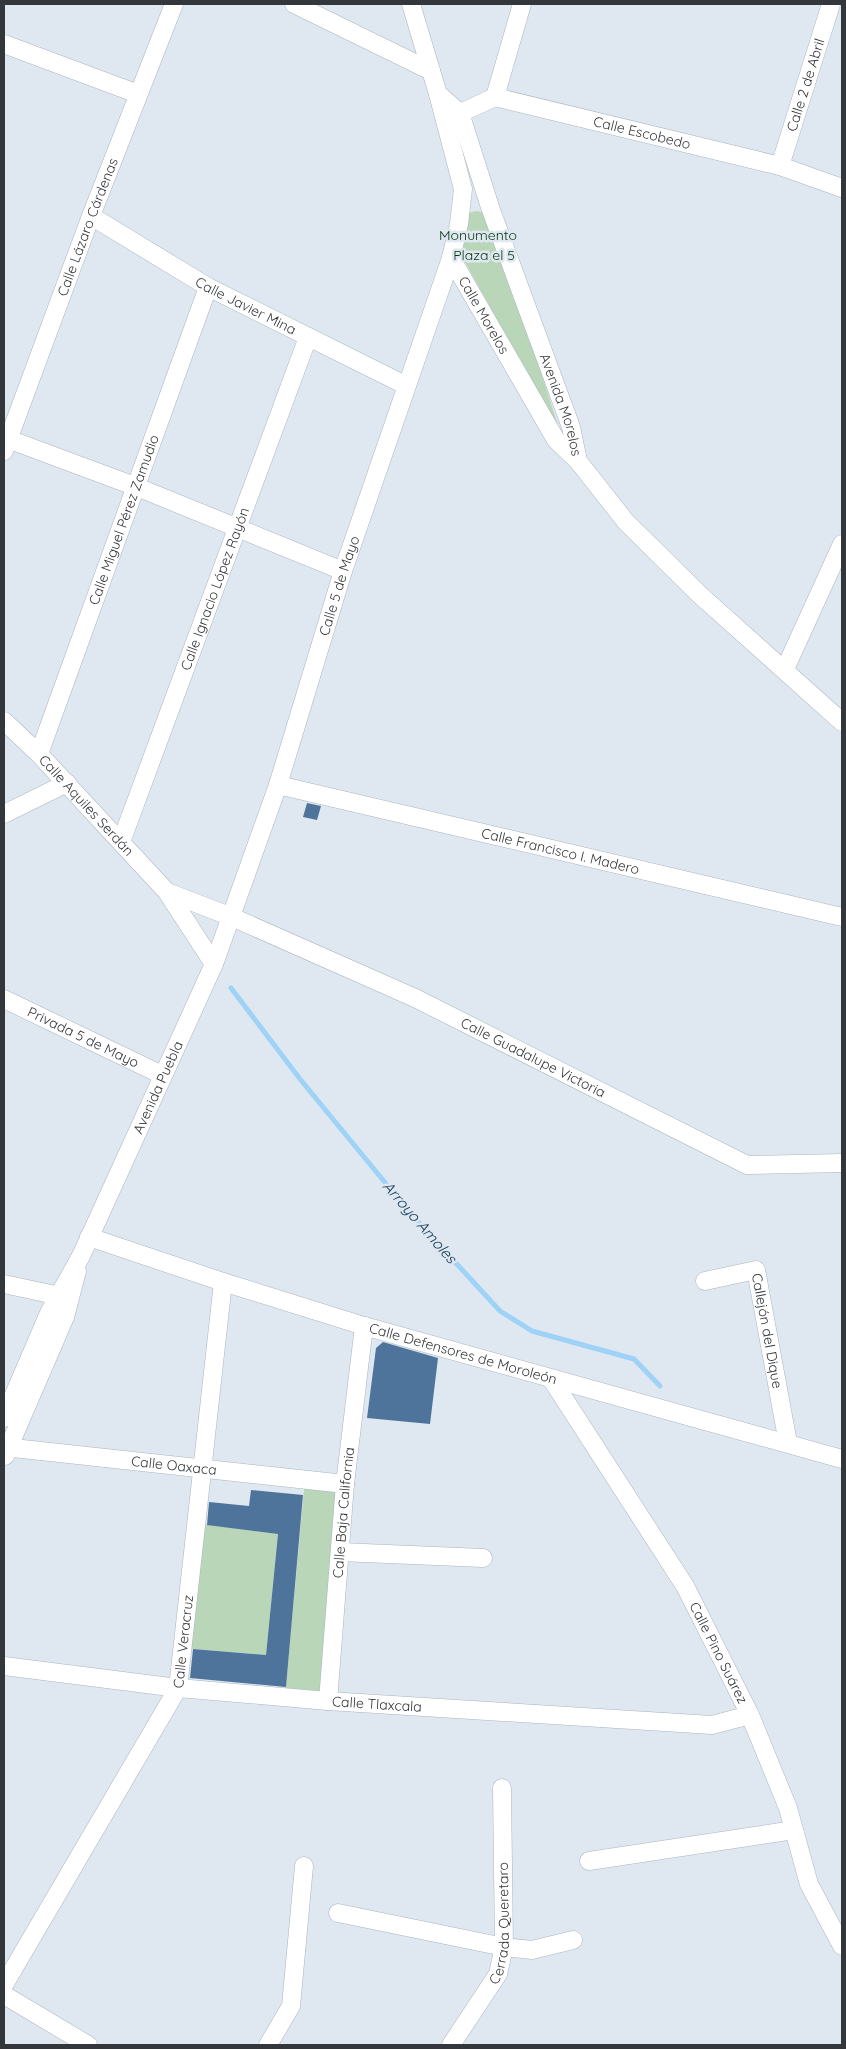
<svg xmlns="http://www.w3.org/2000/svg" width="846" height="2049" viewBox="0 0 846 2049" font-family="Quicksand,sans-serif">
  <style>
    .green { fill: #b9d6b9 }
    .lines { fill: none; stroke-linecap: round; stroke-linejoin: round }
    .stream { stroke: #9ed2f7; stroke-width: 5 }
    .building { fill: #4e749c }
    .minor-casing { stroke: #acb5be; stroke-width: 19 }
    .minor { stroke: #fff; stroke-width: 18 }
    .labels { text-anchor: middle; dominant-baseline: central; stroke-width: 5; stroke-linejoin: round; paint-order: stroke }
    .street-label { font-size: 14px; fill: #33363a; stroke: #dfe8f1 }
    .park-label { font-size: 14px; fill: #05340b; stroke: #dfe8f1 }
    .water-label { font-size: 15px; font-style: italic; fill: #18415a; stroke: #dfe8f1 }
  </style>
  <rect width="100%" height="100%" fill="#dfe8f1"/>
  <!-- green -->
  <path class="green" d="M477,211L488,214L501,246L561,435L465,262L459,228L467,213Z
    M305,1479L345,1484L328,1701L285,1697Z
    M196,1523L278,1534L266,1655L182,1648Z"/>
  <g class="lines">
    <!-- stream -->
    <path class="stream" d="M231,988L300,1079L410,1213L500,1311L532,1331L634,1359L660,1386"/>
  </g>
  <!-- building -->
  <path class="building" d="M307,803L321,806L317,820L303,817Z
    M383,1342L438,1358L430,1424L367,1418L376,1348Z
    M251,1490L303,1495L286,1687L190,1678L193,1649L266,1655L278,1534L207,1525L209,1502L249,1506Z"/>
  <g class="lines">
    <!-- minor casing -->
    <g class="minor-casing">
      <g id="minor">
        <path d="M294,4L431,71"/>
        <path d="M4,44L138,94"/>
        <path id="s1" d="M438,94L460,113L491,210L571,427L578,461L626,522L700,595L842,722"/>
        <path d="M495,97L522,4"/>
        <path id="s2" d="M450,118L495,97L780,166L842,188"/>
        <path id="s3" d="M780,166L831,4"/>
        <path id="s4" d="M91,216L208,287L405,385"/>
        <path id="s5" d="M451,258L556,440L578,461"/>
        <path d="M8,439L137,487L343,571"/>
        <path id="s6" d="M4,451L91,216L174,4"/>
        <path d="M785,669L842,544"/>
        <path id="s7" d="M4,721L39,754L167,892L214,964"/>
        <path id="s8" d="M39,754L208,287"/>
        <path id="s9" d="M278,785L842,917"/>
        <path d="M4,814L67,783"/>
        <path id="s10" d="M121,842L308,337"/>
        <path id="s11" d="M167,892L232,917L415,998L747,1165L842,1163"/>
        <path id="s12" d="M4,999L162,1075"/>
        <path id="s13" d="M89,1237L223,1282L364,1326L842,1459"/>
        <path id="s14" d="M705,1281L756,1270L788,1443"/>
        <path d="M4,1284L69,1298"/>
        <path id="s15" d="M552,1380L685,1586L750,1715L788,1808L809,1884L842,1946"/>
        <path id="s16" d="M4,1418L49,1313L81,1256L214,964L278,785L343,571L451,258L459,224L463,189L438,94L411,4"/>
        <path id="s17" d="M4,1447L345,1484"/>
        <path d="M5,1456L65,1317L77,1271"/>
        <path d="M340,1552L483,1558"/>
        <path id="s18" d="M4,1666L178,1688L328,1701L712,1725L750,1715"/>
        <path id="s19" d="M328,1701L345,1484L364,1326"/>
        <path d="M589,1861L794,1830"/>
        <path d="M338,1913L504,1947L532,1950L573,1940"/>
        <path id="s20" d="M4,1985L178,1688L223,1282"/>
        <path d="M4,1995L88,2045"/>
        <path d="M268,2045L291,2006L304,1866"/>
        <path id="s21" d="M451,2045L498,1974L504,1947L502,1788"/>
      </g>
    </g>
    <!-- minor -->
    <use href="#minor" class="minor"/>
  </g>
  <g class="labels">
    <!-- street labels -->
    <g class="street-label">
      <text stroke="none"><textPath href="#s3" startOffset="85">Calle 2 de Abril</textPath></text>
      <text stroke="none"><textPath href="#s2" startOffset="201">Calle Escobedo</textPath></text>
      <text stroke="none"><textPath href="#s6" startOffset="239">Calle Lázaro Cárdenas</textPath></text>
      <text stroke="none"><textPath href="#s4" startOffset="179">Calle Javier Mina</textPath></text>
      <text stroke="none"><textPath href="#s5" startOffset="66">Calle Morelos</textPath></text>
      <text stroke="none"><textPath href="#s1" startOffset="338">Avenida Morelos</textPath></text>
      <text stroke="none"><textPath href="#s8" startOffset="249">Calle Miguel Pérez Zamudio</textPath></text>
      <text stroke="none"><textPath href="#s16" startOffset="899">Calle 5 de Mayo</textPath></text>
      <text stroke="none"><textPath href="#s10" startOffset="270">Calle Ignacio López Rayón</textPath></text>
      <text stroke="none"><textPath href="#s7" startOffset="118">Calle Aquiles Serdán</textPath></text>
      <text stroke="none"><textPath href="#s9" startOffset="290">Calle Francisco I. Madero</textPath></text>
      <text stroke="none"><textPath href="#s12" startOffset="88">Privada 5 de Mayo</textPath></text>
      <text stroke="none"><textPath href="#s11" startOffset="402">Calle Guadalupe Victoria</textPath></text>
      <text stroke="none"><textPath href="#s16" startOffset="365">Avenida Puebla</textPath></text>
      <text stroke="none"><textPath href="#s14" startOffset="114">Callejón del Dique</textPath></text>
      <text stroke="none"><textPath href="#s13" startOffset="392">Calle Defensores de Moroleón</textPath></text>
      <text stroke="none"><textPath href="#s17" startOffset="171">Calle Oaxaca</textPath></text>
      <text stroke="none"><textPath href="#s19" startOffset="189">Calle Baja California</textPath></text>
      <text stroke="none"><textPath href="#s20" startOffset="391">Calle Veracruz</textPath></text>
      <text stroke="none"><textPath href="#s15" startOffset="320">Calle Pino Suárez</textPath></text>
      <text stroke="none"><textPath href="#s18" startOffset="375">Calle Tlaxcala</textPath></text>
      <text stroke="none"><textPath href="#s21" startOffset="136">Cerrada Queretaro</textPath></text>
    </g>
    <!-- park labels -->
    <g class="park-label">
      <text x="478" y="235">Monumento</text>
      <text x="484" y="255">Plaza el 5</text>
    </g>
    <!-- water labels -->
    <g class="water-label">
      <text transform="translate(420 1222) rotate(49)">Arroyo Amoles</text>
    </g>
  </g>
  <!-- border -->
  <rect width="846" height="2049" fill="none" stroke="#33363a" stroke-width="10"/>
</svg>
